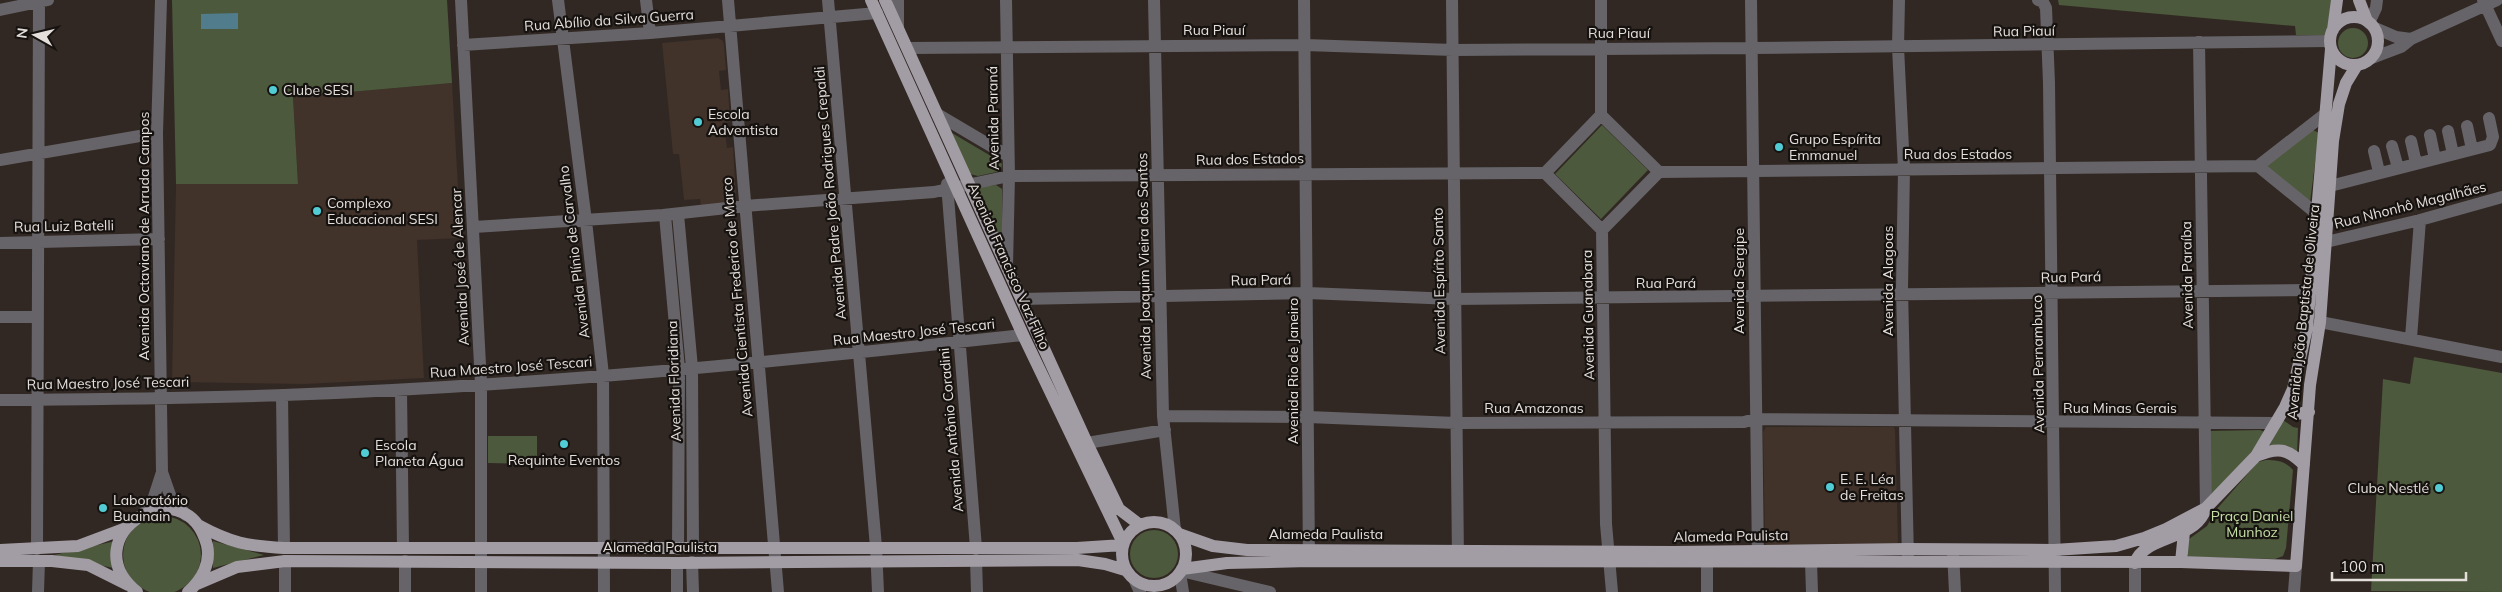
<svg xmlns="http://www.w3.org/2000/svg" width="2502" height="592" viewBox="0 0 2502 592" font-family="Mulish,sans-serif">
  <style>
    .built { fill: #41322a }
    .green { fill: #4c593c }
    .water { fill: #517c8b }
    .lines { fill: none; stroke-linecap: round; stroke-linejoin: round }
    .minor { stroke: #666468; stroke-width: 12 }
    .major { stroke: #a29ca5; stroke-width: 12 }
    .poi-dot { fill: #51ccd5; stroke: #16120f; stroke-width: 2 }
    .labels { text-anchor: middle; dominant-baseline: central; stroke-width: 4.5; stroke-linejoin: round; paint-order: stroke }
    .street-label { font-size: 14px; fill: #e5dfdc; stroke: #16120f }
    .poi-label { font-size: 14px; fill: #e5dfdc; stroke: #16120f; text-anchor: start }
    .park-label { font-size: 14px; fill: #c5e0a6; stroke: #16120f }
  </style>
  <rect width="100%" height="100%" fill="#312823"/>
  <!-- built -->
  <path class="built" d="M718,38L723,41L724,45L726,70L719,71L721,90L728,89L730,122L724,123L727,148L733,147L736,198L735,202L701,206L700,199L684,200L679,154H673L662,43Z
    M452,83L461,238L417,240L424,378L305,384L172,382L176,184H298L293,97Z
    M1766,427H1893L1895,429L1898,542L1895,547H1769L1765,543L1763,432Z"/>
  <!-- green -->
  <path class="green" d="M172,0H447L452,83L293,97L298,184H176Z
    M2058,0H2333L2330,30L2324,35H2296L2295,26L2059,5Z
    M2338 43a15 15 0 1 1 30 0a15 15 0 1 1-30 0Z
    M1602,125L1648,170L1601,219L1555,174Z
    M2313,130L2319,133L2310,202L2268,167V164Z
    M952,133L996,159L1002,164L1001,171L978,176L970,174Z
    M996,185L1002,189V234L999,237L977,191L979,187Z
    M2414,357L2502,373V592L2371,591L2383,379L2410,384Z
    M2283,420L2293,427L2298,428L2297,455L2268,448Z
    M2260,430L2265,432V436L2218,492L2210,493L2208,431Z
    M488,436H537V464L488,463Z
    M2266,460C2277,460 2285,461 2293,470L2286,548L2283,556L2275,559L2189,557L2186,553L2189,539L2207,526L2216,510L2258,462Z
    M123 555a39 39 0 1 1 78 0a39 39 0 1 1-78 0Z
    M1130 554a24 24 0 1 1 48 0a24 24 0 1 1-48 0Z
    M115,541L113,568L54,555Z
    M213,541L264,555L213,568Z"/>
  <!-- water -->
  <path class="water" d="M238,13V29H201V14Z"/>
  <g class="lines">
    <!-- minor -->
    <path class="minor" d="M161,0L157,133L162,472L170,495L186,515
      M461,0L481,384V592
      M558,0L586,221L603,375L604,592
      M646,0L650,33
      M728,0L778,592
      M828,0L876,547L878,592
      M1006,0L1009,176L1007,266
      M1154,0L1163,416L1175,530
      M1304,0L1309,560
      M1452,0L1458,560
      M1751,0L1758,560
      M1899,0L1898,47L1904,169L1902,288L1908,560
      M2038,0L2043,2L2046,8L2049,83L2055,592
      M2483,0L2502,41
      M0,10L48,0
      M2369,23L2376,8L2377,0
      M898,27V0
      M2375,28L2396,37L2411,39
      M2199,42L2206,508
      M463,45L650,33L877,13
      M908,48L1305,45L1453,50L1751,48L2330,41
      M2372,58L2401,47L2411,39L2497,0
      M937,114L1008,156
      M1601,115L1659,172L1602,230
      M2467,126L2472,149
      M2448,131L2453,154
      M2430,135L2435,159
      M2411,141L2416,163
      M2392,146L2398,168
      M2374,151L2379,172
      M0,160L157,133
      M2258,166L2317,214
      M1659,172L2258,166L2325,114
      M1545,173L1602,230L1606,524L1612,592
      M1545,173L1601,115V0
      M947,184L976,548
      M2330,186L2490,145L2493,137L2489,118
      M678,214L692,368L693,548
      M665,215L679,369L678,549
      M474,227L663,215L745,206L934,192L1009,176L1545,173
      M2326,242L2420,220L2502,197
      M0,243L159,239
      M1021,299L1308,293L1453,299L2312,290
      M0,317H38
      M2320,322L2502,357
      M2411,338L2420,220
      M401,390L403,548
      M282,395L284,548
      M0,400C94,399 189,399 284,395C531,386 777,362 1023,335
      M1163,416L1308,417L1456,423L1744,422L1755,419L2276,423
      M1087,443L1165,430
      M144,513L152,503L162,472
      M37,549L39,2
      M1953,552L1955,592
      M976,560L977,592
      M405,561V592
      M692,562L693,592
      M1707,562V592
      M1811,562L1812,592
      M677,563V592
      M1181,571L1270,592
      M1180,573L1183,592
      M1135,581L1140,592
      M38,592L39,561
      M285,592V561
      M2135,592V563
      M2294,592L2296,566"/>
    <!-- major -->
    <path class="major" d="M871,0L1023,335L1123,543
      M885,0L1087,443L1119,509L1140,525
      M2359,0L2367,21
      M2330 41a24 24 0 1 1 48 0a24 24 0 1 1-48 0Z
      M2333,30L2337,0
      M2285,407L2296,414L2309,412
      M2256,456C2278,447 2287,448 2304,465
      M1122 554a32 32 0 1 1 64 0a32 32 0 1 1-64 0Z
      M198,525C231,543 247,546 284,548H1077L1123,545
      M1179,534L1213,546L1247,550L1674,552L1908,549L2054,550L2116,546L2144,538L2166,529L2206,508L2256,456L2285,407L2293,389L2307,328L2331,49
      M0,550L78,546L126,528
      M0,561H52L88,565L128,585
      M2181,562L2184,532
      M2135,563C2144,536 2190,541 2204,513
      M1182,569L1227,563L1309,561L2181,562L2296,566L2310,385L2320,322L2333,141L2339,104L2346,83L2357,65
      M197,584L237,567L285,561L677,563L1078,560L1105,564L1125,570
      M137,592C70,537 185,464 207,545C211,563 202,580 188,592"/>
  </g>
  <!-- markers -->
  <g class="poi-dot">
    <circle cx="273" cy="90" r="5"/>
    <circle cx="698" cy="122" r="5"/>
    <circle cx="1779" cy="147" r="5"/>
    <circle cx="317" cy="211" r="5"/>
    <circle cx="564" cy="444" r="5"/>
    <circle cx="365" cy="453" r="5"/>
    <circle cx="1830" cy="487" r="5"/>
    <circle cx="2439" cy="488" r="5"/>
    <circle cx="103" cy="508" r="5"/>
  </g>
  <g class="labels">
    <!-- street labels -->
    <g class="street-label">
      <text transform="translate(609 20) rotate(-4)">Rua Abílio da Silva Guerra</text>
      <text x="1214" y="30">Rua Piauí</text>
      <text transform="translate(2024 31) rotate(-1)">Rua Piauí</text>
      <text x="1619" y="33">Rua Piauí</text>
      <text transform="translate(993 118) rotate(-91)">Avenida Paraná</text>
      <text x="1958" y="154">Rua dos Estados</text>
      <text transform="translate(1250 159) rotate(-1)">Rua dos Estados</text>
      <text transform="translate(830 193) rotate(-95)">Avenida Padre João Rodrigues Crepaldi</text>
      <text transform="translate(2410 205) rotate(-14)">Rua Nhonhô Magalhães</text>
      <text transform="translate(64 226) rotate(-1)">Rua Luiz Batelli</text>
      <text transform="translate(144 236) rotate(-90)">Avenida Octaviano de Arruda Campos</text>
      <text transform="translate(574 252) rotate(-97)">Avenida Plínio de Carvalho</text>
      <text transform="translate(1009 266) rotate(66)">Avenida Francisco Vaz Filho</text>
      <text transform="translate(1144 266) rotate(-91)">Avenida Joaquim Vieira dos Santos</text>
      <text transform="translate(460 267) rotate(-93)">Avenida José de Alencar</text>
      <text transform="translate(2187 275) rotate(-91)">Avenida Paraíba</text>
      <text transform="translate(2071 277) rotate(-1)">Rua Pará</text>
      <text transform="translate(1261 280) rotate(-1)">Rua Pará</text>
      <text transform="translate(1439 281) rotate(-91)">Avenida Espírito Santo</text>
      <text transform="translate(1739 281) rotate(-90)">Avenida Sergipe</text>
      <text transform="translate(1888 281) rotate(-90)">Avenida Alagoas</text>
      <text x="1666" y="283">Rua Pará</text>
      <text transform="translate(737 297) rotate(-95)">Avenida Cientista Frederico de Marco</text>
      <text transform="translate(2303 312) rotate(-84)">Avenida João Baptista de Oliveira</text>
      <text transform="translate(1588 315) rotate(-91)">Avenida Guanabara</text>
      <text transform="translate(914 332) rotate(-6)">Rua Maestro José Tescari</text>
      <text transform="translate(2038 364) rotate(-91)">Avenida Pernambuco</text>
      <text transform="translate(511 367) rotate(-4)">Rua Maestro José Tescari</text>
      <text transform="translate(1293 371) rotate(-90)">Avenida Rio de Janeiro</text>
      <text transform="translate(674 381) rotate(-92)">Avenida Floridiana</text>
      <text transform="translate(108 383) rotate(-1)">Rua Maestro José Tescari</text>
      <text x="1534" y="408">Rua Amazonas</text>
      <text x="2120" y="408">Rua Minas Gerais</text>
      <text transform="translate(951 430) rotate(-95)">Avenida Antônio Coradini</text>
      <text x="1326" y="534">Alameda Paulista</text>
      <text transform="translate(1731 536) rotate(-1)">Alameda Paulista</text>
      <text x="660" y="547">Alameda Paulista</text>
    </g>
    <!-- poi labels -->
    <g class="poi-label">
      <text x="283" y="90">Clube SESI</text>
      <text x="708" y="114">Escola<tspan x="708" dy="16">Adventista</tspan></text>
      <text x="1789" y="139">Grupo Espírita<tspan x="1789" dy="16">Emmanuel</tspan></text>
      <text x="327" y="203">Complexo<tspan x="327" dy="16">Educacional SESI</tspan></text>
      <text x="375" y="445">Escola<tspan x="375" dy="16">Planeta Água</tspan></text>
      <text x="564" y="460" text-anchor="middle">Requinte Eventos</text>
      <text x="1840" y="479">E. E. Léa<tspan x="1840" dy="16">de Freitas</tspan></text>
      <text x="2429" y="488" text-anchor="end">Clube Nestlé</text>
      <text x="113" y="500">Laboratório<tspan x="113" dy="16">Buainain</tspan></text>
    </g>
    <!-- park labels -->
    <g class="park-label">
      <text x="2252" y="516">Praça Daniel<tspan x="2252" dy="16">Munhoz</tspan></text>
    </g>
  </g>
  <!-- north arrow -->
  <g transform="translate(35 35) rotate(278)" stroke="#16120f" stroke-width="4" paint-order="stroke">
  <path d="M0-4L9 19L0 12L-9 19Z" fill="#e5dfdc"/>
  <text y="-8" font-size="14" font-weight="bold" text-anchor="middle" fill="#e5dfdc">N</text>
  </g>
  <!-- scale -->
  <path d="M2332 572v8h134v-8" fill="none" stroke="#e5dfdc" stroke-width="2.5"/>
  <text x="2340" y="572" font-size="15" fill="#e5dfdc" stroke="#16120f" stroke-width="4" paint-order="stroke">100 m</text>
</svg>
